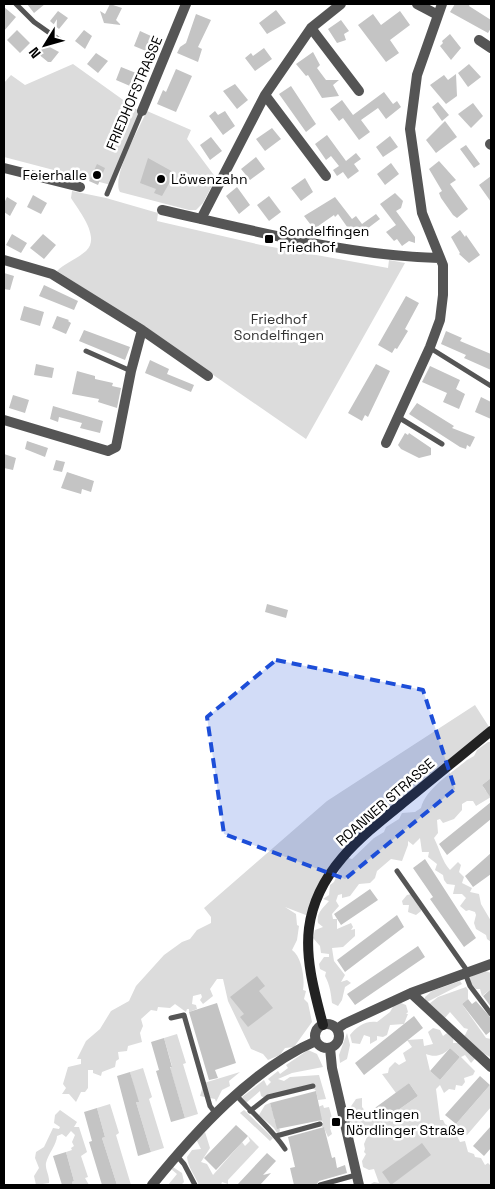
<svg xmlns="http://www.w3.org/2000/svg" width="495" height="1189" viewBox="0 0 495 1189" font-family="'Space Grotesk',sans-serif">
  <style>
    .green { fill: #dcdcdc; fill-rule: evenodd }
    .building { fill: #c4c4c4 }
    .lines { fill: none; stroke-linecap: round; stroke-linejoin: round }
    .lane { stroke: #555; stroke-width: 5 }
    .street { stroke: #555; stroke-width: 10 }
    .secondary { stroke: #222; stroke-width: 10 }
    .marked { fill: #1d4ed8; fill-opacity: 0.2; stroke: #1d4ed8; stroke-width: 4; stroke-dasharray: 10 6; stroke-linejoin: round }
    .poi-dot { fill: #000; stroke: #fff; stroke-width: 2 }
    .labels { text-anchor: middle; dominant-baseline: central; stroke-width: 5; stroke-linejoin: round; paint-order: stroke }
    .street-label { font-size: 14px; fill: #000; stroke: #fff }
    .poi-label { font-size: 14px; fill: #000; stroke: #fff; text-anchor: start }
    .park-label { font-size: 14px; fill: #333; stroke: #fff }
  </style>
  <rect width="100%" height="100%" fill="#fff"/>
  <!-- green -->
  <path class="green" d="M73,64L140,112L111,185L4,157V83L11,75L25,85Z
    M147,111L191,130L187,139L216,178L203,203L196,210H189L120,192C111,178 139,128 147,111Z
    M72,191L106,198L158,213L157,221L261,245L388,268L389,260L405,263L306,439L144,327L57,271C65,263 77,259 86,251C101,237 79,211 71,198Z
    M475,705L491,730L340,860L311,917L285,907L296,914L297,925L299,926L297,940L292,950C302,957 305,979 303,990L306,991L304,999L308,1003L312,1022L294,1047L285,1048L280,1055L268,1060L263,1054L251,1049L228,1001L223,979H217L210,989L213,996L203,1004L200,1000L202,997L201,994L193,996L192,1004L196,1005L197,1009L189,1012V1009H187L186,1012L175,1004L170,1008L158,1007L157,1011L151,1010L141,1019L143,1026L140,1033L142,1042L128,1046L127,1051L118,1052L119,1059L116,1061L115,1067L102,1072L101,1076L93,1073V1070H88V1088L85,1092H81L76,1102L69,1094H62L66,1088L63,1084L68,1067L81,1064V1059H77L86,1041L100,1029L111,1011L129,1001L136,986L164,955L182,942L190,939L197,930L211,923V917L204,908L327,801Z
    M488,742H491V778L482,785L486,791L491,788V797L476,806L473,801H467L462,804V810L454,819L443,823L440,819L437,820L438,833L434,838C440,850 442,861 450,870L458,862L461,865L459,872L464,877L462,883L472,888L470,892L479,894L481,904L491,921V942L487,939L486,935L476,929L474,923L476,915L475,912L469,910L466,911L460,906L466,898L462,894H453L455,885L447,884L444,880L443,875L435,870L437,864L428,857L429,852H422L420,838L413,845L408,841V845L402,861L391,859L377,871L375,878L370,883L359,884L350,896L342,898V894L338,895L336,901L339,906L332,914L333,919H337V929L351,923L353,927L351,930L355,929V936L343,947L332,948L334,961L345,975L341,982L347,980L351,983L345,987L342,1000L338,1006L332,1003C331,994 330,985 325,976L326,972L320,969L319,964L324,957H329V954L321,953L320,946L313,938L315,930L323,927L318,923C316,913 323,908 329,901L323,899L329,895L330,885L334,882L345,857L352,859L374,838L384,832L386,827L399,819L402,813L415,812L421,808C426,788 452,773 467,760L474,756L477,750Z
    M412,894L413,899L421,901V911L416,915L408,912L409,905H403L402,901L407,895Z
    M483,970L491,973V989L482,996L480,989H476L467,979Z
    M460,981L462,984L427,1002L425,1000V997L432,991Z
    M466,987L468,990V999L462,1004L486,1038L491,1039L490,1057L481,1052L471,1063L465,1055L461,1057L475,1071L473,1075L464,1078L465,1082L462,1086L456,1085L455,1090L449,1089L444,1093L440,1085L436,1089L440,1120H443L445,1124L452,1128V1134H456L460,1142L465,1141L468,1152L474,1154L475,1157L481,1158L485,1165L488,1163L491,1166V1185H369L374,1182L379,1183L374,1169L369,1170L363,1167L362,1161L366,1154L364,1152L365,1149L364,1144L367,1137L363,1131L354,1130L352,1123L348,1121L347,1112L356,1099L362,1098V1107L377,1125L418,1096L409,1083L396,1093L382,1074L388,1073L389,1068L395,1062L399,1065L406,1061L403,1053L412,1047L407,1040L423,1039L424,1046L433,1044L428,1032L433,1028L440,1030L443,1036L447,1033H454L453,1043H457L465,1035L468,1029L464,1028L450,1012L444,1019L429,1004L438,997ZM450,1048L460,1057L440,1080L430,1071L426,1054C435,1058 444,1055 450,1048Z
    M401,1003L406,1005L408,1012L406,1014H408L404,1024L390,1025L387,1035L383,1037L377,1036V1040L370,1044V1037L364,1035L360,1044L352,1043L350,1035C356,1027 366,1020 377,1022L390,1012L394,1005Z
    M347,1033L350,1045L347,1059L340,1063L339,1055Z
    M177,1034L186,1063L183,1064L198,1114L185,1118L170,1068L172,1066L164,1038Z
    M308,1050L317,1054L323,1067L292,1073L278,1079L284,1081L290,1077L319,1075L326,1099L318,1100L316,1091L310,1085C299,1088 279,1094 269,1094L265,1098L261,1096L260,1091L246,1103L242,1097L264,1080L267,1086L271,1082L268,1079L278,1071L280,1074L288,1068L286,1065Z
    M143,1068L152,1097L149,1099L164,1148L151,1152L136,1102H138L130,1072Z
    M240,1072L229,1081L230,1086L222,1090L216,1102L215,1099L200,1096L204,1083Z
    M490,1085L491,1107L467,1135L456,1124Z
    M270,1103L273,1113L277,1117L274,1119L280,1130L279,1133H277L274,1128L259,1115L265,1105Z
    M110,1104L119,1133L116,1135L131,1185H117L102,1138L105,1137L97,1108Z
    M323,1105L324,1108L329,1107L334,1125L330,1128L332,1134L328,1137L324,1128L321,1126L323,1122L319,1120L318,1107Z
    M60,1110L77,1122L74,1127H79L87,1152L81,1156L88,1177L85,1178L89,1185H73L72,1182L74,1181L66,1152L72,1150L71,1148L74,1146L72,1142L75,1135L71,1131L66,1137L62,1134L57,1136C57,1144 48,1154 46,1163C45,1169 50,1176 49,1183L36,1185L34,1176L39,1168L35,1158L36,1152L44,1147L53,1128L59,1129L60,1127L54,1123L55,1115Z
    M244,1110L273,1138L270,1141L240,1113Z
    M205,1132L210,1148L201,1162L207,1164L213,1175L242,1142L245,1146L250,1141L248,1136L259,1147L228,1180V1184L222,1182L221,1185H199C195,1176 188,1167 187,1157L192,1150L201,1149L196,1139Z
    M173,1167L182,1173L184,1182L181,1185H168L177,1174L171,1169Z"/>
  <!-- building -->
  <path class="building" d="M27,4H45L34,13Z
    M110,4L122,8L116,20L121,25L104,23L100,11L105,14Z
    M455,4H470L469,6L491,20V28L488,33L450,12Z
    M4,7L16,17L4,31Z
    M276,10L286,23L267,34L259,23Z
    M58,11L68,18L59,29L50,21Z
    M400,11L410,25L390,40L399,53L386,62L358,25L373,14L381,25Z
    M196,14L211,20L198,47L202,49L198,62L177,53L180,47L186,43Z
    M341,20L349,31L344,34L346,40L337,43L328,29Z
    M17,30L30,43L20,53L7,40Z
    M84,30L92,36L85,49L75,41Z
    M140,31L151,36L146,51L134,46Z
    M450,34L461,48L451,60L440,46L443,43L442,41Z
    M44,44L59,52L51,62H48L37,53Z
    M264,48L272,59L255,71L245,58L251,53L253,56Z
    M313,52L320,65L317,68L326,80H339L333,85L339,96L322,98L308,75L306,76L296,64Z
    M96,53L108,61L98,73L87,64Z
    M469,64L481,77L468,87L458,73Z
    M121,67L136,73L130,86L116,80Z
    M176,69L192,76L176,112L157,104L163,90L166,92Z
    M456,74L457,96L446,104L430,85L444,75L448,80Z
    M235,84L248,100L237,109L223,91Z
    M291,86L316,124L306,132L279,94Z
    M384,92L393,104L397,101L401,107L386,119L378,108L361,120L370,132L359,140L343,118L339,121L330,109L342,100L353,115Z
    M438,102L449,115L442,121L432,107Z
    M473,103L483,116L471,128L458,114Z
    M215,111L218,115L225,111L235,126L223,135L209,116Z
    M445,121L457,137L436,153L426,140Z
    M272,128L281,139L265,151L256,139Z
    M327,135L346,161L356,153L361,159L354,164L359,171L348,179L343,172L337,176L333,170L339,166L331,156L326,160L315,144Z
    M390,136L398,147L383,157L376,147Z
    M211,137L222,151L210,160L200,145Z
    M466,145L480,164L474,168L460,149Z
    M256,157L265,169L250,180L241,169Z
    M148,158L175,173L162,196L154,193L156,189L140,183Z
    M439,161L456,180L450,184L468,209L457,218L453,215L441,198L439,193L442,191L429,169Z
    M391,163L399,174L385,185L377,174Z
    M97,164L105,168L98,185L89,181Z
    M491,176V202L479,185Z
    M305,178L313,192L301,201L291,188Z
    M237,187L250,205L239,214L226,196Z
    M395,193L403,201L401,208L396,211L415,237V243L409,241L402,246L397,239L394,241L386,232L396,225L380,204Z
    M33,195L47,203L41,214L27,207Z
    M269,196L281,212L269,221L257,205Z
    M7,197L17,203L10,216L4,212V203Z
    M335,197L352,219L356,216L362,224L376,214L380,219L355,238L338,214L335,217L334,215L314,229L304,216Z
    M460,230L465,237L466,235L480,255L469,263L459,254L460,253L451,237Z
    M12,234L27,243L21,253L6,245Z
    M43,234L56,245L44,259L30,248Z
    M4,273L14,276L10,290L4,289Z
    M44,285L78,301L74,310L39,296Z
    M406,296L419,303L405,329L408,331L397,349L395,348L392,353L378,345Z
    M24,306L44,312L40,326L20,320Z
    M57,316L69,320L68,321L71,323L66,334L52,328Z
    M84,330L130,347L125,360L79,341Z
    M446,331L462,338L460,341L491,354V370L464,358L466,355L441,344Z
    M150,360L169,369L167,374L194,385L191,392L145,373Z
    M36,364L54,368L52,378L34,375Z
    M376,364L390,371L368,417L365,415L362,421L348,413Z
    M430,366L460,380L456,389L465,394L459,409L443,402L447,393L422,382Z
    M77,371L95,376V379L113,383L112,386L121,388L117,408L98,402L99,399L72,394Z
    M13,395L29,400L25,413L9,408Z
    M481,397L491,402V419L475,412Z
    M417,403L454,426L452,428L475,437L470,447L467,445L466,449L460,447L409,414Z
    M53,406L103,421L100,433L80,428L82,423L59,417L58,422L50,419Z
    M405,433L408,435L409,433L431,448V455L419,458L401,449L398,445Z
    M27,441L48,448L45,457L25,449Z
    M4,454L16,458L13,470L4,468Z
    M56,460L65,462L62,472L53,470Z
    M67,472L94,481L91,492L82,489L81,494L61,488Z
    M267,604L288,610L286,618L265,612Z
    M491,778V798L482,785Z
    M491,802V819L447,855L439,844Z
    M491,853V874L473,887L465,876Z
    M425,859L476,938L464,947L430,899L433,897L413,868Z
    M370,889L378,900L341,925L334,914Z
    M397,915L404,927L345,972L337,960Z
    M418,946L425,957L355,1005L347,994Z
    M257,976L265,986L259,991L273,1008L248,1027L240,1017L244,1014L230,997Z
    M491,989V1007L483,996Z
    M468,999L472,1004L476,1001L491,1018V1031L486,1035L462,1004Z
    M217,1003L236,1063L215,1070L218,1078L209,1080L189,1012Z
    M414,1016L423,1028L364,1075L355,1063Z
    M164,1038L172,1067H170L185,1118L171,1122L156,1071L159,1070L151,1042Z
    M450,1048L460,1057L440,1080L430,1071Z
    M130,1072L139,1102H136L151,1152L138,1156L117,1076Z
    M480,1076L490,1085L456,1124L445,1115Z
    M409,1083L418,1096L377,1125L368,1113Z
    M316,1091L322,1120L277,1129L270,1103Z
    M97,1108L105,1137L102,1138L117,1185H102L89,1142L92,1141L84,1112Z
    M236,1125L248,1136L216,1170L204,1158Z
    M491,1126V1148L484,1156L473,1146Z
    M324,1127L332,1158L335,1157L337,1168L345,1165L347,1173L319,1181L316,1185H294L290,1168L295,1167L288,1137Z
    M422,1143L431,1155L391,1185L382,1172Z
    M66,1152L74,1181L72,1182L73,1185H62L53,1156Z
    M267,1153L276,1161L263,1175L271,1173L260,1185H237Z"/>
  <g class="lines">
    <!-- lane -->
    <path class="lane" d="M16,4L34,22L61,41
      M107,194L142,111
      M430,348L491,386
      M86,351L131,371
      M398,417L442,444
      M397,871L468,972
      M465,973L470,986L491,1014
      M171,1018L184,1015L210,1106L216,1114
      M236,1095C252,1113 272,1129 285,1149
      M250,1111L268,1097L313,1086
      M276,1136L320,1124
      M177,1156L184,1164L195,1185
      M320,1185L356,1175"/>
    <!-- street -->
    <path class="street" d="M417,4L436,14
      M311,28L359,91
      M479,40L491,48
      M265,95L326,176
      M142,111L186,4
      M490,144L491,145
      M4,168L80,187
      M162,210C250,230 349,256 439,258
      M201,219L265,95L311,28L341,4
      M4,260L52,274L142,330
      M4,420L108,451L116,447L131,371L142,330L208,376
      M386,443L430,347L440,320L443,295V265L422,213L410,129L417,75L442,4
      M411,993L491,1067
      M315 1036a12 12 0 1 1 24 0a12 12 0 1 1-24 0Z
      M337,1029L344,1024L411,993L491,964
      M330,1048L332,1068L359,1185
      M152,1185C195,1132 253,1068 316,1041"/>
    <!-- secondary -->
    <path class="secondary" d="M323,1025C315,994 305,960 309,928C317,866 370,830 414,794C440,773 465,752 491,731"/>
  </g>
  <!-- marked area -->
  <path class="marked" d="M276,660L423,690L455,789L345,879L224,834L207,717Z"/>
  <!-- markers -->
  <g class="poi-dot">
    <circle cx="97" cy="175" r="5"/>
    <circle cx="161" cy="179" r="5"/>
    <rect x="264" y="234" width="10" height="10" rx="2.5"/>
    <rect x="331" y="1117" width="10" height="10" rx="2.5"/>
  </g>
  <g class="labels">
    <!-- street labels -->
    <g class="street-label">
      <text transform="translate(134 93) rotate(-67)">FRIEDHOFSTRASSE</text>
      <text transform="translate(385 802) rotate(-41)">ROANNER STRASSE</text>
    </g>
    <!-- poi labels -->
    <g class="poi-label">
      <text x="87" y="175" text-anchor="end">Feierhalle</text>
      <text x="171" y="179">Löwenzahn</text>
      <text x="279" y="231">Sondelfingen<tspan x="279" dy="16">Friedhof</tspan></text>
      <text x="346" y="1114">Reutlingen<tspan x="346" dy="16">Nördlinger Straße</tspan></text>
    </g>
    <!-- park labels -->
    <g class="park-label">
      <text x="279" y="319">Friedhof<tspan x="279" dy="16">Sondelfingen</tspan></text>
    </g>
  </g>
  <!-- border -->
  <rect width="495" height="1189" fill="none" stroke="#000000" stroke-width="10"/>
  <!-- north arrow -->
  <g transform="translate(45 45) rotate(233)" stroke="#ffffff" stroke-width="4" paint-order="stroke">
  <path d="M0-4L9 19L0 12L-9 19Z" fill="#000000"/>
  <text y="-8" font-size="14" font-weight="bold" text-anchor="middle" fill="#000000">N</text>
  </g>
</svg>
